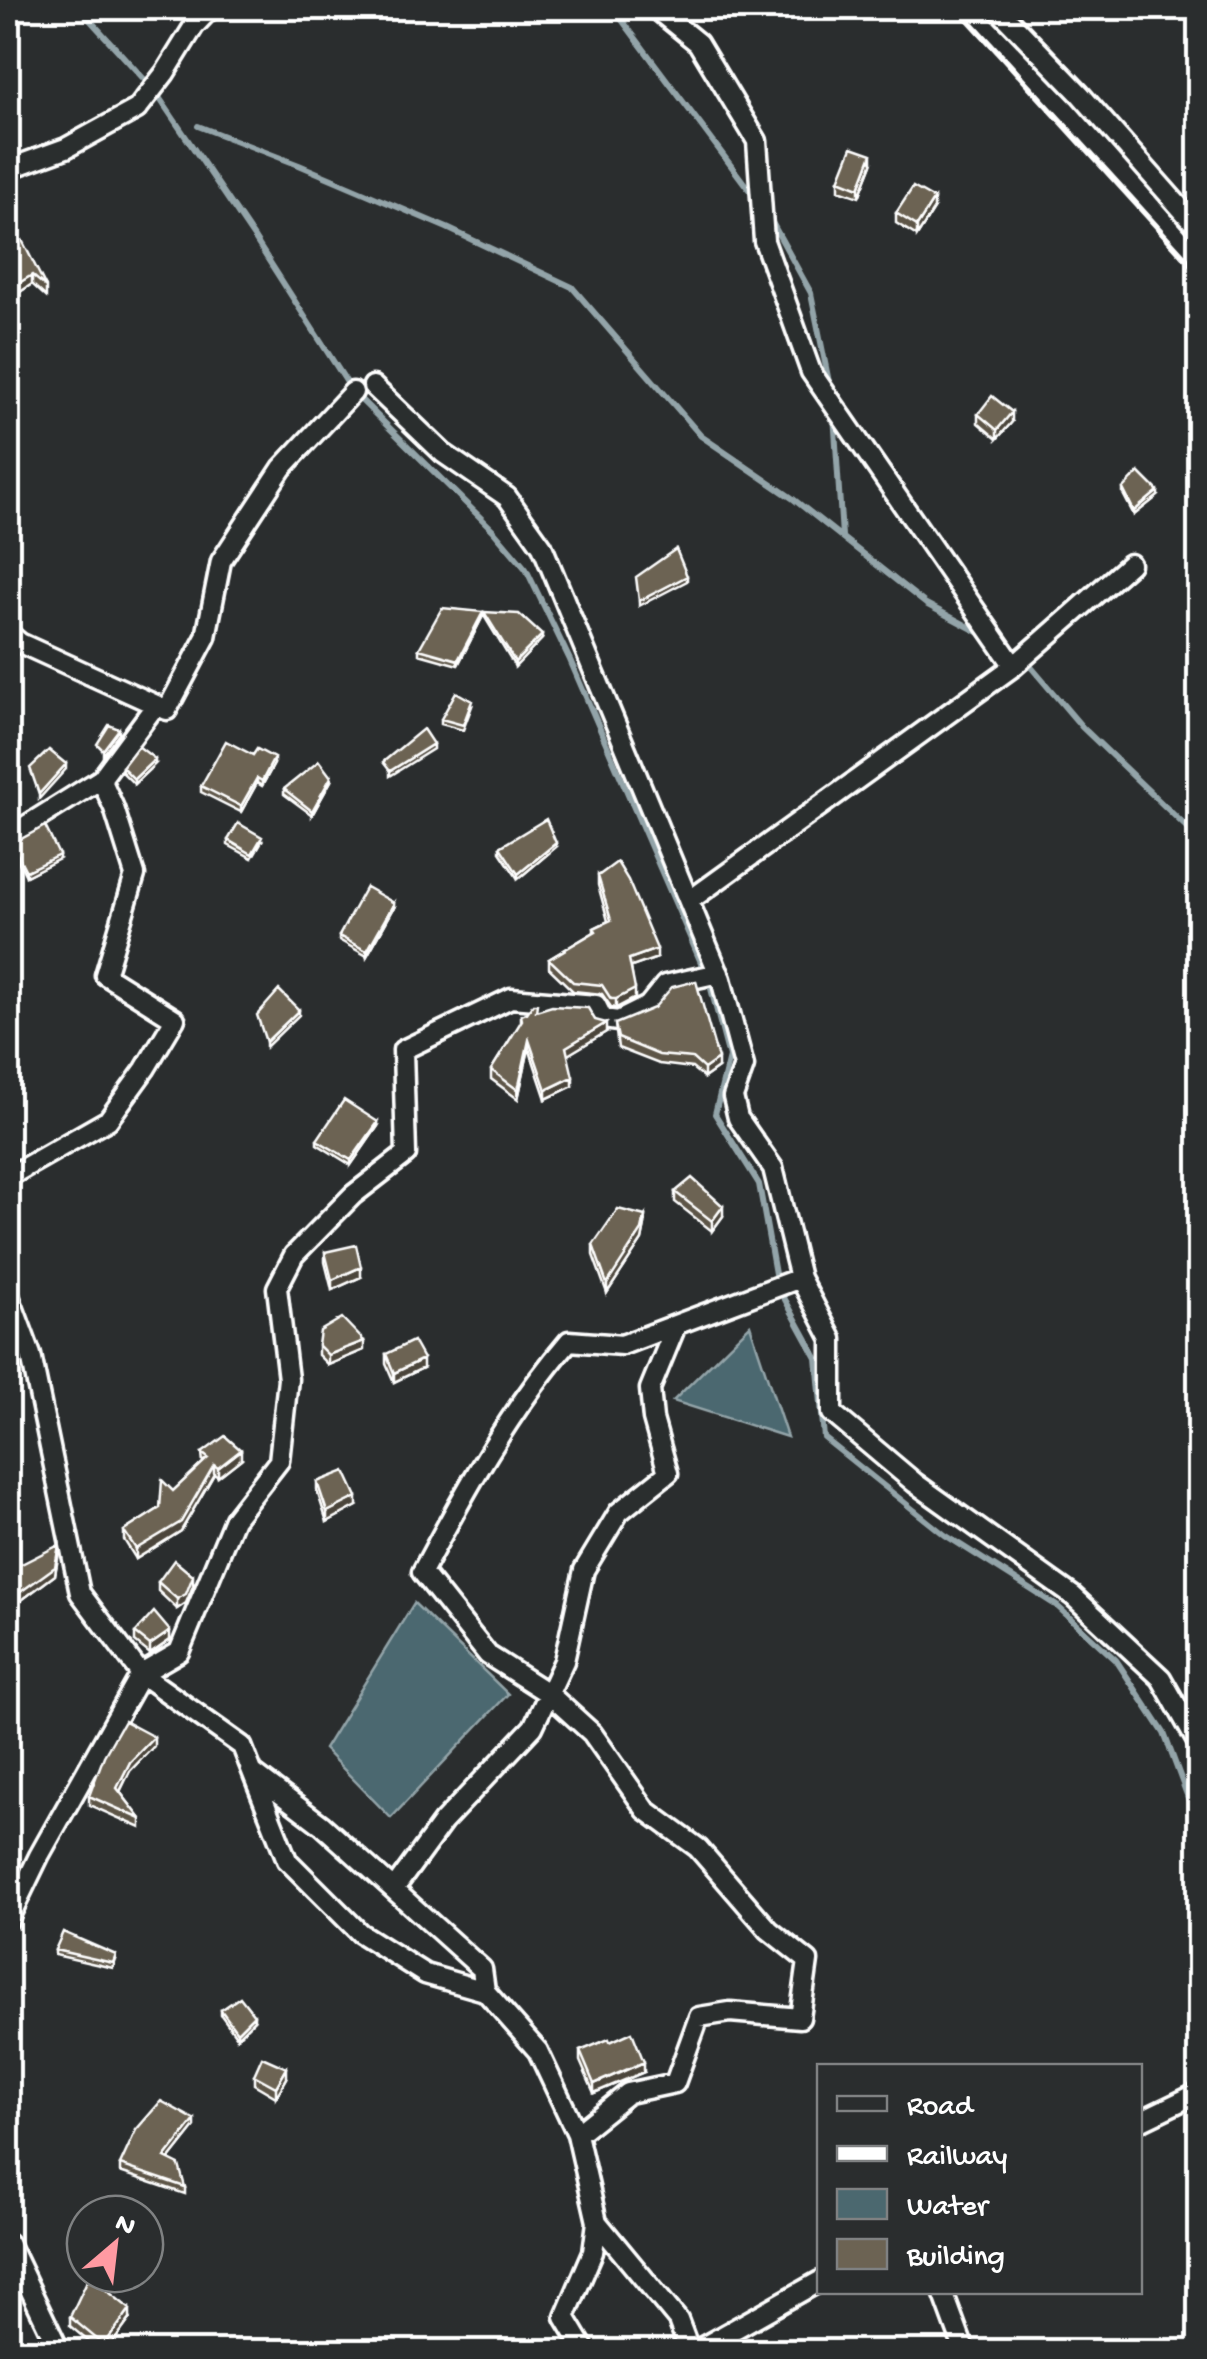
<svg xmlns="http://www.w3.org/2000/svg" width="1207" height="2359" viewBox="0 0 1207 2359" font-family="'Gochi Hand',sans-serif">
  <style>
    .water { fill: #4b686f; stroke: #93a4a9; stroke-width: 2.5 }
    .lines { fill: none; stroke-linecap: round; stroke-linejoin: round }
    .stream { stroke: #93a4a9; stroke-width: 6 }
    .street-casing { stroke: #fff; stroke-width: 25 }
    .street { stroke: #2a2d2e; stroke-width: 18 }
    .rail { stroke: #fff; stroke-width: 6 }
    .wall { fill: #5d5547; stroke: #fff; stroke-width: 2.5 }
    .shaded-wall { fill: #4c453a; stroke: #fff; stroke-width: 2.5 }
    .building { fill: #6c6353; stroke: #fff; stroke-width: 2.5 }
  </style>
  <rect width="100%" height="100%" fill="#2a2d2e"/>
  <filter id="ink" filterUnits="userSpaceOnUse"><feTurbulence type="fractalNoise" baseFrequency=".01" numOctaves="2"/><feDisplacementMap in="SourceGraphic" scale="20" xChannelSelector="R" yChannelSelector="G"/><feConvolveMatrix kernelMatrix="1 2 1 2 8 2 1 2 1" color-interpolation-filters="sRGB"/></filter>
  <g filter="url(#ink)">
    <!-- water -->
    <path class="water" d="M750,1325L787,1437L673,1401Z
      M414,1603L508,1694L391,1818L324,1749Z"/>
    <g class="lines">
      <!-- stream -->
      <path class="stream" d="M79,8L154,90L255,239L353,392L493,530L526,569L570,660L709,981L729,1057L715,1114L759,1184L777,1285L817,1358L824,1438L945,1535L1057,1606L1116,1660L1164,1733L1200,1830
        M613,8L756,199
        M198,126L299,165L447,228L572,287L701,436L792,498L926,604L986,636
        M769,217L811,293L831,392
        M834,414L842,536
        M1006,647L1020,654L1082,727L1200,840"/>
      <!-- street casing -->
      <g class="street-casing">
        <path id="street" d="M655,8L698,43L757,141L764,241L811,372L1014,666
          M997,8L1080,94L1200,230
          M8,169L66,148L137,109L165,73L194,26L211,8
          M373,386L443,453L507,497L542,546L721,979L744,1066L733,1097L738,1118L773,1168L800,1278L832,1339V1413L915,1483L1073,1596L1161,1678L1200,1747
          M8,633L20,643L167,710L206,637L221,561L282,468L353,392
          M8,837L101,779L155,706
          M689,901L1014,666L1130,564
          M8,1177L108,1120L145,1069L175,1019L105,975L135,875L114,808L101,779
          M8,1293L31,1355L80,1593L141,1674L242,1746L287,1860L360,1933L425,1974L485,1991L538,2051L577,2134L597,2222L593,2252L565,2317L586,2352
          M253,1773L322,1825L482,1969L485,1991
          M394,1889L443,1822L533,1727L564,1661L584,1570L619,1512L668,1473L653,1419L650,1389L675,1328
          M8,1920L39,1856L141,1674L179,1652L234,1519L279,1461L288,1379L277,1288L294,1255L353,1195L406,1154L403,1050L511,998L596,1005L603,1019L618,1021L648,1006L665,985L719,973
          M1140,2121L1200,2092
          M577,2134L628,2093L675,2083L699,2017L730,2012L800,2018L808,1961L769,1930L698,1848L646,1810L592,1733L549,1694L488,1655L422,1572C465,1491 509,1411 569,1341L622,1345L800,1278
          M597,2222L678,2320L690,2352
          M8,2243L60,2352
          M943,2292L965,2352
          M694,2352L820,2281"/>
      </g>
      <!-- street -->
      <use href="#street" class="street"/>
      <!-- rail -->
      <path class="rail" d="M958,8L1200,274"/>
    </g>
    <!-- wall -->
    <path class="wall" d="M872,164L859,197L839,190V180Z
      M934,209L917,236L896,223V213Z
      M8,247L46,287V297L32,284L14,296L8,284Z
      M978,414L1012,422L997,439L978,423Z
      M1123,489L1158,496L1134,515L1123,494Z
      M484,612L542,639L515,667L484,616Z
      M483,616L458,665L419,654V649Z
      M472,706L463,730L441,724V719Z
      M253,755L274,764L262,786L257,783L241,812L201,792V786Z
      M155,764L134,784L122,772V767Z
      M331,781L312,815L284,794V789Z
      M228,840L262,841L252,858L228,845Z
      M12,844L59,859L26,876L12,849Z
      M500,847H556L518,879L500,852Z
      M598,876L657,958L631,967L635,998L616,1008L611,1007L602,994L573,991L549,968V959L594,932V928L608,921L598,885Z
      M394,908L367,956L339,940V936Z
      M537,1011L595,1020L606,1032L567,1055L573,1086L546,1099L529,1048L518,1099L491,1079V1070L521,1023V1015Z
      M615,1024L718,1068L704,1078L692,1068L659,1064L618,1048Z
      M378,1126L351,1165L317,1144V1140Z
      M675,1192L723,1216L712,1231L675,1202Z
      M645,1225L642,1240L607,1293L593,1255V1245Z
      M325,1252L361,1277L332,1290L325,1262Z
      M318,1345L364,1350L328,1365L318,1355Z
      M386,1354L423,1368L394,1382L386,1364Z
      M202,1453L241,1459L218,1477L214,1474L181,1531L136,1559L124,1540V1531L160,1508L173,1491L203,1463Z
      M317,1482L357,1506L327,1522L317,1491Z
      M59,1553L55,1575L19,1602L8,1587V1571Z
      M158,1582L193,1586L186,1603L177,1609L158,1591Z
      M135,1633L170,1640L150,1654L135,1642Z
      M154,1746L130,1771L120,1792L141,1819V1828L89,1805V1796Z
      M55,1950L116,1960L113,1968L55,1955Z
      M221,2010L254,2020L237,2037L221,2015Z
      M610,2042L644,2072L594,2093L580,2061V2051Z
      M254,2075L287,2078L276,2097L254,2084Z
      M195,2127L169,2160L185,2187V2194L120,2172V2165Z
      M70,2317L130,2319L106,2352H101L70,2326Z"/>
    <!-- shaded-wall -->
    <path class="shaded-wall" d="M872,154V164L859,197V188Z
      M934,199V209L917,236V226Z
      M32,275V284L14,296V286Z
      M1012,412V422L997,439V430Z
      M1158,491V496L1134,515V511Z
      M687,576V581L639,606V601Z
      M483,612V616L458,665V660Z
      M542,635V639L515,667V662Z
      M119,729V734L103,755V750Z
      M433,744V749L390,776V771Z
      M274,758V764L262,786V781Z
      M155,759V764L134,784V779Z
      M66,764V769L39,799V794Z
      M331,777V781L312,815V811Z
      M257,778V783L241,812V806Z
      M556,843V847L518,879V874Z
      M59,855V859L26,876V871Z
      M394,903V908L367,956V951Z
      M657,949V958L629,968V959Z
      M635,989V998L616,1008V999Z
      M299,1010V1015L266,1047V1042Z
      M606,1023V1032L566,1056V1047Z
      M529,1040V1048L518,1099V1090Z
      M718,1059V1068L704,1078V1069Z
      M573,1077V1086L546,1099V1090Z
      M378,1122V1126L351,1165V1160Z
      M723,1206V1216L712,1231V1221Z
      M645,1216V1225L642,1240L607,1293V1284Z
      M361,1267V1277L332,1290V1280Z
      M364,1341V1350L328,1365V1355Z
      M423,1359V1368L394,1382V1373Z
      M241,1450V1459L218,1477V1468Z
      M214,1465V1474L181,1531L136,1559V1549Z
      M357,1497V1506L327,1522V1512Z
      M59,1545L55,1575L19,1602V1593Z
      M193,1576V1586L186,1603L177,1609V1599Z
      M170,1631V1640L150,1654V1645Z
      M154,1737V1746L130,1771L117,1797V1788L130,1762Z
      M16,1809V1816L8,1828V1821Z
      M254,2015V2020L237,2037V2032Z
      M644,2062V2072L594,2093V2084Z
      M287,2068V2078L276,2097V2087Z
      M195,2120V2127L165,2165V2158Z
      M130,2309V2319L106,2352H104V2345Z"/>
    <!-- building -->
    <path class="building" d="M852,147L872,154L859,188L839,180Z
      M913,187L934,199L917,226L896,213Z
      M22,240L46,287L32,275L14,286L8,274V258L10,257L8,255V247Z
      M992,396L1012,412L997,430L978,414Z
      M1139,472L1158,491L1134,511L1123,489Z
      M676,549L687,576L639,601L636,577Z
      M442,608L483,612L458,660L419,649Z
      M484,612L519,614L542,635L515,662Z
      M456,692L472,701L463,725L441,719Z
      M109,725L119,729L103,750L97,744Z
      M423,729L433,744L390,771L383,762Z
      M226,741L253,755L257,749L274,758L262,781L257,778L241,806L201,786Z
      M138,746L155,759L134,779L122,767Z
      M49,750L66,764L39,794L30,768Z
      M319,761L331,777L312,811L284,789Z
      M546,819L556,843L518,874L500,847Z
      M238,823L262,837L252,854L228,840Z
      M45,826L59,855L26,871L12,844Z
      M617,862L628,880L657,949L629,959L635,989L616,999H611L602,985L573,982L549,959L596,931L594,928L611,920L598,876Z
      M366,887L394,903L367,951L339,936Z
      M696,981L718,1059L704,1069L692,1058L659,1055L618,1038L615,1024L654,1008L672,987Z
      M279,990L299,1010L266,1042L257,1015Z
      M533,1004H537L536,1011L552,1006L588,1008L595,1020L606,1023L566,1047L573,1077L546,1090L529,1040L518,1090L491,1070L522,1020L521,1015L527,1013Z
      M344,1100L378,1122L351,1160L317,1140Z
      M692,1178L723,1206L712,1221L675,1192Z
      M618,1209L645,1216L642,1230L607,1284L593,1245Z
      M356,1245L361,1267L332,1280L325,1252Z
      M342,1318L364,1341L328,1355L318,1345L320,1331Z
      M413,1341L423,1359L394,1373L386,1354Z
      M225,1436L241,1450L218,1468L214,1465L181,1522L136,1549L124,1531L160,1508L162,1480L173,1491L208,1458L202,1453Z
      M345,1471L357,1497L327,1512L317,1482Z
      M59,1545L55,1567L19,1593L8,1579V1571Z
      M174,1560L193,1576L186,1594L177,1599L158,1582Z
      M154,1612L170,1631L150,1645L135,1633Z
      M124,1721L154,1737L130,1762L117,1788L141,1819L89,1796L104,1756Z
      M8,1808L16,1809L8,1821Z
      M63,1932L116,1955L113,1963L55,1950Z
      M240,1997L254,2015L237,2032L221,2010Z
      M632,2032L644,2062L594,2084L580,2051L609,2039L610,2042Z
      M262,2057L287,2068L276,2087L254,2075Z
      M161,2101L195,2120L165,2158L179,2165L185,2187L120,2165L136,2130Z
      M87,2281H95L130,2309L104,2345L70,2317Z"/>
  </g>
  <!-- margin -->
  <rect width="1207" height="2359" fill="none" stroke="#2a2d2e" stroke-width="40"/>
  <rect x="20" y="20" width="1167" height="2319" fill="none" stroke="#fff" stroke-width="4" filter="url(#ink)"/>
  <!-- legend -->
  <rect x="817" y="2064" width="325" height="230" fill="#2a2d2e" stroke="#7f8182" stroke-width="2.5"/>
  <rect x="837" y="2096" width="50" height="15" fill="#2a2d2e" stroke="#7f8182" stroke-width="2.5"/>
  <text x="907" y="2114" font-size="30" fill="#ffffff">Road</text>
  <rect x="837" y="2146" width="50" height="15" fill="#ffffff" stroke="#7f8182" stroke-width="2.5"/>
  <text x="907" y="2164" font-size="30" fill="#ffffff">Railway</text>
  <rect x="837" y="2189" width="50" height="30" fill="#4b686f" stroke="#7f8182" stroke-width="2.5"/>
  <text x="907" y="2214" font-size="30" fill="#ffffff">Water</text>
  <rect x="837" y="2239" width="50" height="30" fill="#6c6353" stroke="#7f8182" stroke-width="2.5"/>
  <text x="907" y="2264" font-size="30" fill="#ffffff">Building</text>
  <!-- north arrow -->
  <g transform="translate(115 2244) rotate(28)"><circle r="48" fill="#2a2d2e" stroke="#7f8182" stroke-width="2.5"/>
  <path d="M0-8L18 38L0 25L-18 38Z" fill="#ff9aa2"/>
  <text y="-15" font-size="28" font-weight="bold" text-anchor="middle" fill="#ffffff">N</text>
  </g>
</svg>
